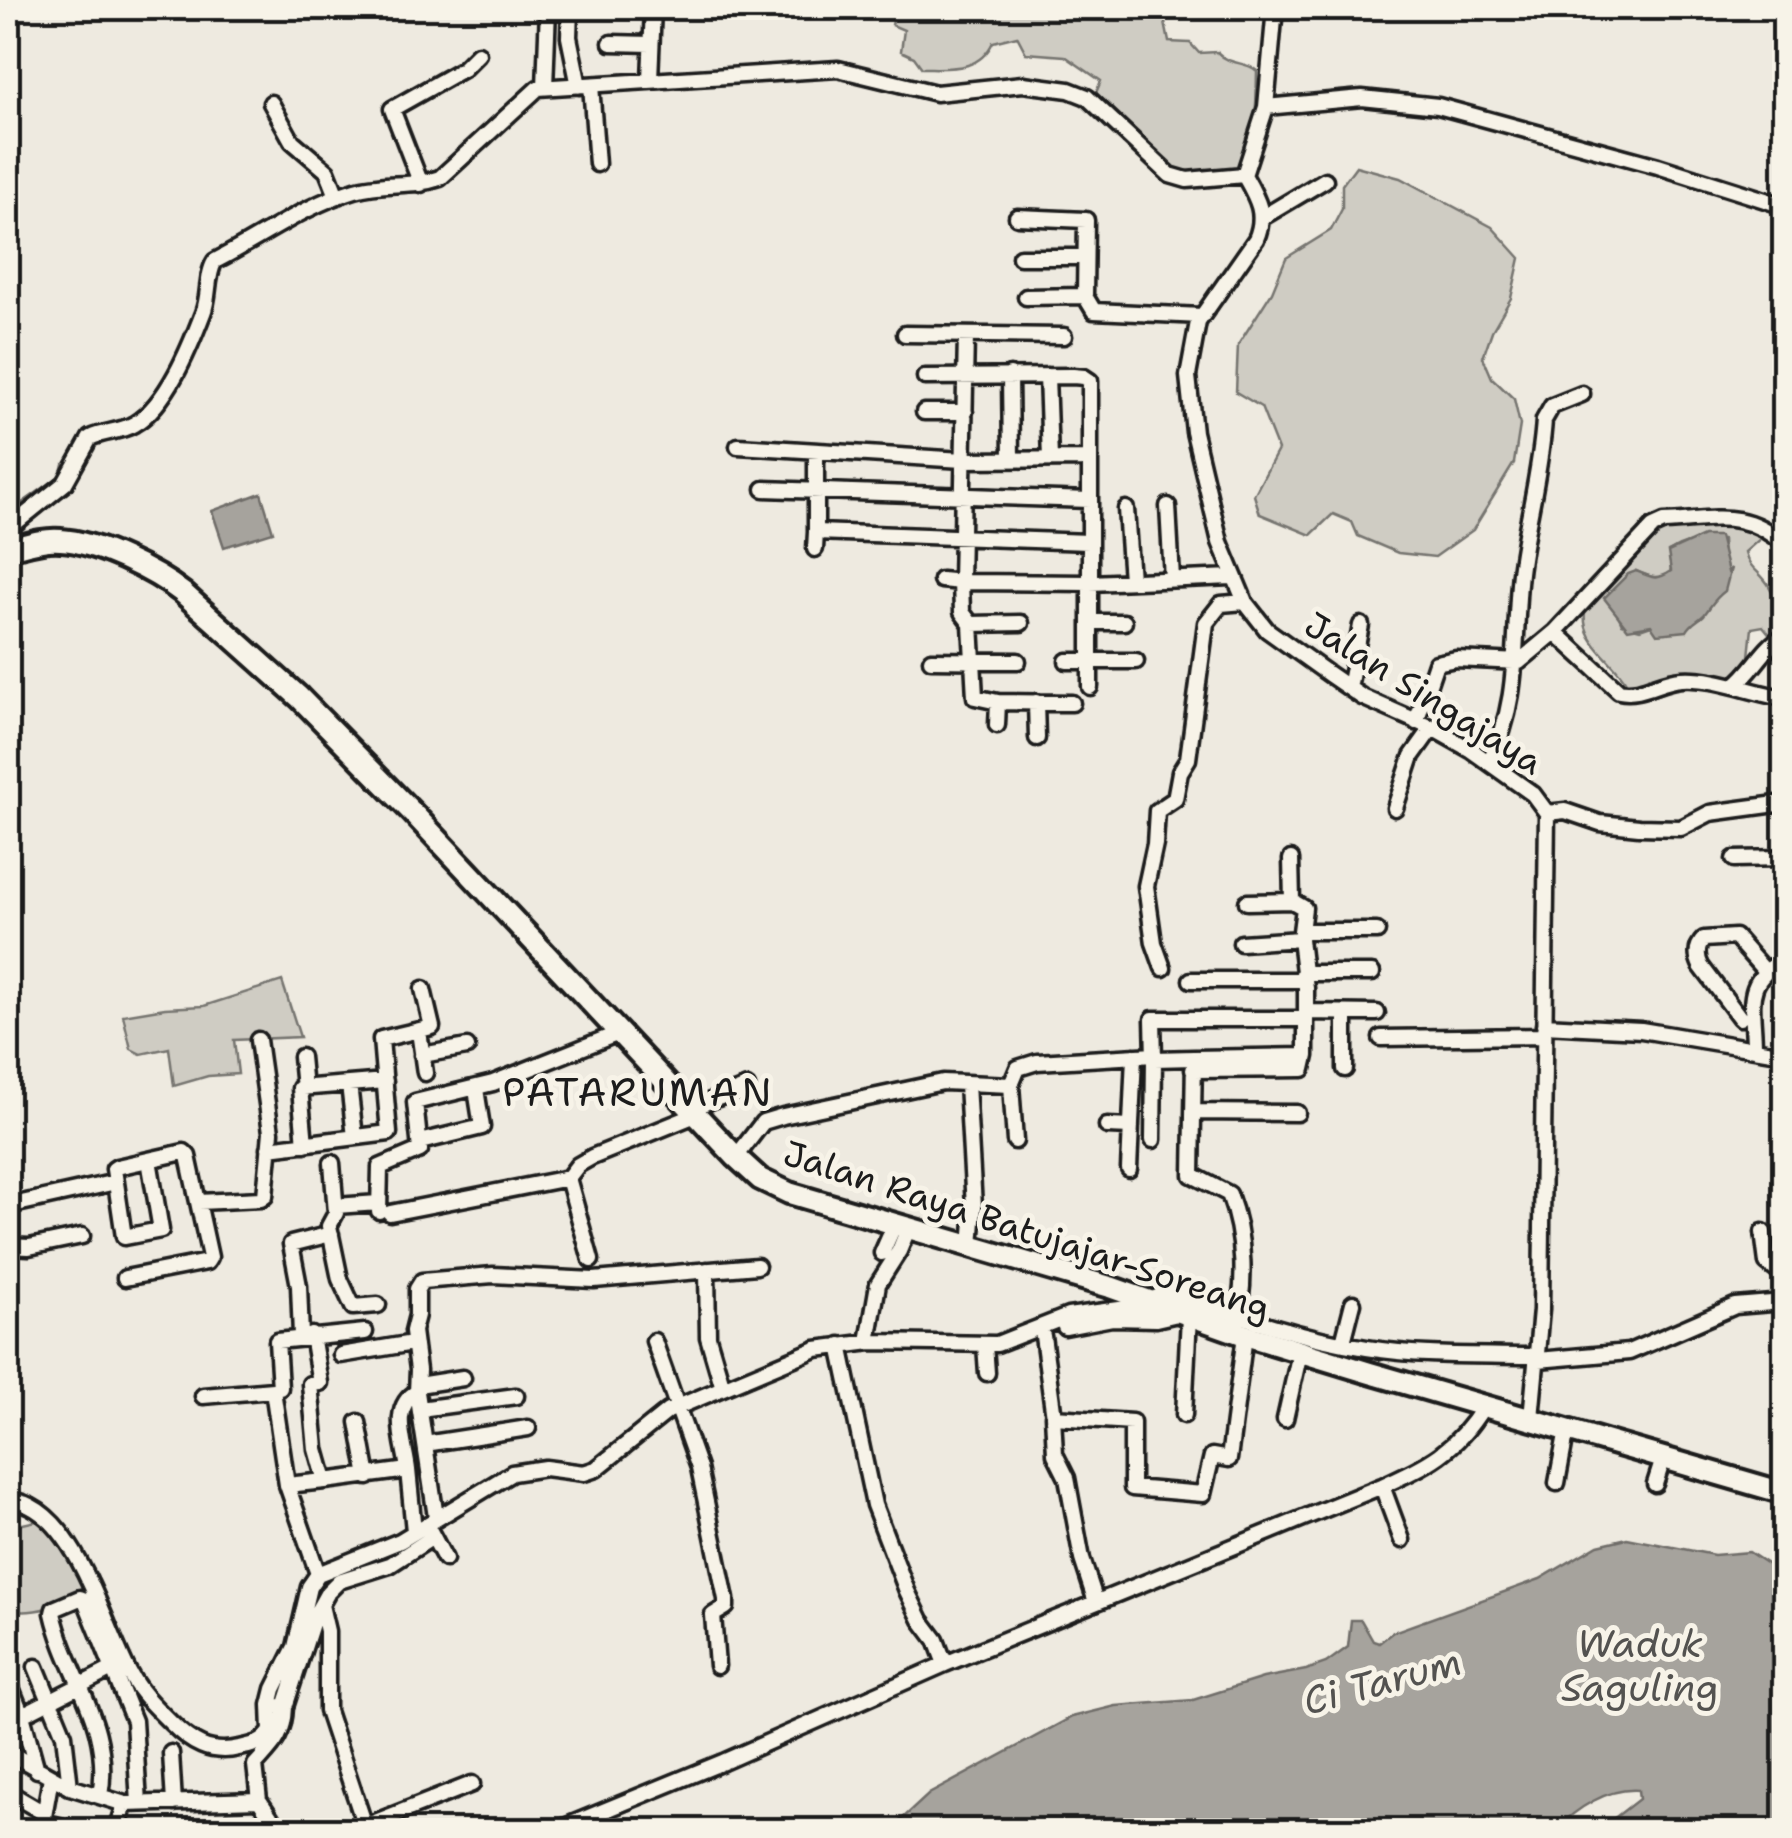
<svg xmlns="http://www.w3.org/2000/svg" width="1792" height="1838" viewBox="0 0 1792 1838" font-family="'Shantell Sans',sans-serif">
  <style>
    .green { fill: #cfccc3; stroke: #767470; stroke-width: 2.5; fill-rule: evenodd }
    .water { fill: #a6a39d; stroke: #6f6d69; stroke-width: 2.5 }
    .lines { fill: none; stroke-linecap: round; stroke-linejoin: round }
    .stream { stroke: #6f6d69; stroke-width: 2.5 }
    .minor-casing { stroke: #1c1c1c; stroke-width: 21 }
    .highway-casing { stroke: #1c1c1c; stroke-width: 28 }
    .minor { stroke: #f7f3e8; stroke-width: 14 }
    .highway { stroke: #f7f3e8; stroke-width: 20 }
    .labels { text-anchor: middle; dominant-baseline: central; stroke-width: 10; stroke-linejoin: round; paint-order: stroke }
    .street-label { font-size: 35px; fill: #1c1c1c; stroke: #f7f3e8 }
    .water-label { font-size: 38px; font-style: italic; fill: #535250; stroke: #f7f3e8 }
    .quarter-label { font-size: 40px; letter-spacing: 2.5px; fill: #1c1c1c; stroke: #f7f3e8 }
  </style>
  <rect width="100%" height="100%" fill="#eeeae0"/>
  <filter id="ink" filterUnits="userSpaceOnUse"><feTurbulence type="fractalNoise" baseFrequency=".01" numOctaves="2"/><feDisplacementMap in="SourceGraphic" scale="20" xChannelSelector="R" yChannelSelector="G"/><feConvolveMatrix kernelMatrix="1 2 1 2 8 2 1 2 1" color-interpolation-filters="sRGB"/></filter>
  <g filter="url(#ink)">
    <!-- green -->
    <path class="green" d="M906,8L927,19L943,16L948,8H973L979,14C1004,7 1034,3 1060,9C1075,12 1083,20 1099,19L1098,8H1162L1169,42L1190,43L1199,53L1217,52C1232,67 1244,60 1257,71C1256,109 1258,133 1238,168C1218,175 1198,177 1177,173L1100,106L1095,95L1101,81L1065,56L1026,53L1017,36L993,42C979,72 951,68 922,68L914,57L901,51L904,30L892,25L894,16Z
      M1356,166L1400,178L1492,227L1520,258L1511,298L1492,331L1483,357L1492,378L1514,399L1520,425L1514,463L1473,530L1435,557L1398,553L1358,536L1352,522L1333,514L1311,535L1260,514L1254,495L1278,450L1261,407L1236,392L1238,345L1272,292L1286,258L1331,230L1342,209V185Z
      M1672,525H1738L1758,531L1761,538L1745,552C1749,569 1761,572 1769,586C1775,595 1784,623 1784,633L1772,637L1763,626L1752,628L1748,666L1739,675L1727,677L1686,674L1627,684C1614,659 1577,641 1586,607L1650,538ZM1722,539L1723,562L1728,573C1712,600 1700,617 1671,632L1651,625L1640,629L1622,624L1617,612L1636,571C1652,578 1657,580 1671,571L1669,552C1686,540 1702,540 1722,539Z
      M282,981L300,1037L234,1040L238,1074L208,1076L174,1086L169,1048L141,1054L131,1049L123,1015L165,1008L204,1006Z
      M36,1521C62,1534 77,1562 85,1589C65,1606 33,1615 8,1610V1523L23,1524Z"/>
    <!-- water -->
    <path class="water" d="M261,493L273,532L224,547L212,511Z
      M1703,536H1719L1728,572L1731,568L1725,591C1714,599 1712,605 1704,615C1698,621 1692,622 1687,631L1657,634L1651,625L1628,629L1604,598L1628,574L1636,571C1652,578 1657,581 1671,571L1668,552Z
      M1627,1538L1714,1555L1749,1552L1784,1575V1830H1599L1639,1799L1638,1790C1607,1788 1577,1808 1555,1830H890L929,1794L1072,1717L1116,1706L1193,1700L1263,1678L1306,1670L1326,1663L1348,1647L1351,1620H1361L1373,1641L1379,1643L1393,1632L1540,1579L1598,1545Z"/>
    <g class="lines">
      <!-- stream -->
      <path class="stream" d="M8,513L60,476L63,464"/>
      <!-- minor casing -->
      <g class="minor-casing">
        <path id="minor" d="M570,8L569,37L579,86
          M1275,8L1266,107L1244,175C1257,198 1267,214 1256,239L1198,322L1188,376L1194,432L1220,542L1245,602L1267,630L1330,675L1362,697L1432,728L1471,750L1533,794L1547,813L1541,1310L1531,1418
          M611,43L651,44
          M650,79L653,8
          M591,85L597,164
          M545,87L548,8
          M271,103L292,141L327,171L337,196
          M1266,107L1362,98L1438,106L1658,166L1784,206
          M421,184L392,109L463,69L478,54
          M1017,217L1086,220L1085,296L1094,311L1202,316
          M1263,217L1325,180
          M1020,257H1084
          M1026,297L1085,296
          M905,334L1064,336
          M966,335L961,582L1090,583L1232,577
          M1010,375L1011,459
          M1047,376L1050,459
          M925,377L1073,376L1084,377L1090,381V687
          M924,412H965
          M738,446L963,460L1090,459
          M816,453V532L1089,542
          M764,489L1090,500
          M1168,506L1172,579
          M1126,509L1131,580
          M8,529L65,483L90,438C104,431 121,432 134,424C167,405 190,347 203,313C210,296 206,275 215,261C262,237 305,205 355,190C383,181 412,188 440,178L538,88L838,69L936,93L1023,84L1069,90L1087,97L1170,175L1187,180L1244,175
          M815,549L816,532
          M941,580L961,582L962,612L971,624L975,697L998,702L1072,703
          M1091,622H1124
          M971,624L1021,623
          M1555,632L1619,691C1642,696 1660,680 1682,679C1716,677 1751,693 1784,698
          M931,660L1018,661
          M1067,661H1136
          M1734,686C1755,670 1762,648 1784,636
          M1349,688L1361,625
          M1036,702L1037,738
          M1416,722L1436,663L1456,659L1519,662L1555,632L1653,527L1664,522C1715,520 1743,508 1784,544
          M997,725L998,702
          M1489,762C1521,703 1513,637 1520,573C1526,522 1541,471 1544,420L1552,406L1582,394
          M1395,808L1412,756L1432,728
          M1547,813L1565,811L1600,823L1639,827L1681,828L1710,813L1784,803
          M1291,859L1292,901
          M1734,859L1784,858
          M1302,931H1377
          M1241,943L1300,939
          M1163,968L1154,943L1146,886L1155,844L1157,811L1175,799L1180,772L1188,759L1206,623L1221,604L1245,602
          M1303,973H1372
          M1191,980H1304
          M1306,1012L1377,1013
          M1740,1018L1701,966C1696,956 1696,947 1704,939L1735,937L1764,970
          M1544,1025L1641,1030L1784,1054
          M419,1031L425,1073
          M1381,1038L1544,1036
          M1754,1048C1754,1006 1741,982 1784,960
          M422,1055L467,1047
          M301,1057L304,1088
          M1154,1059L1153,1019H1306
          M1345,1069V1013
          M1193,1070L1303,1069L1306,1056
          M349,1084L355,1137
          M967,1084L974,1207L971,1247
          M692,1108L747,1087
          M1193,1112L1297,1113
          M1107,1126L1131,1127
          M1153,1140L1154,1059L1194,1058
          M1015,1141L1011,1085L1018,1068L1037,1062L1154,1055
          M420,1142L482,1127L476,1089
          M305,1144L300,1088L385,1081
          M269,1148L389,1133L381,1039L432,1027L423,989
          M736,1157L763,1122L783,1116L943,1082L1011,1085
          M332,1163L336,1213L329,1226L340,1279L353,1307L378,1305
          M1129,1169L1134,1056
          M568,1178L591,1260
          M199,1202L261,1199L265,1196L271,1132L258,1040
          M8,1206L116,1182
          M336,1206L378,1203
          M379,1211L380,1167L420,1150L415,1102L493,1083L619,1033
          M390,1213L568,1178L578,1165L592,1157L698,1114
          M1763,1232L1767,1263L1784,1276
          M8,1246L29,1247L82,1236
          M882,1253L894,1226
          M707,1270L708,1337L723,1388
          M125,1278L207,1262L210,1257L188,1156L184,1152L117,1167L114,1169L124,1237L161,1230L149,1160
          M1150,1301L1163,1294L1180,1295C1241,1317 1303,1338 1367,1348C1423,1357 1482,1355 1538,1356
          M1065,1327L1112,1318L1156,1319L1182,1313
          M1234,1331C1247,1287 1245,1236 1229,1194L1192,1175L1194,1058L1306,1056V988L1300,939L1304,908L1292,901L1247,902
          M312,1335L320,1383L310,1384L316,1449L325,1481L408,1470C405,1443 389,1407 417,1392L418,1370L413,1331L417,1315V1289L422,1281L493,1275L594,1280L757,1266
          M301,1336L299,1286L291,1244L331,1234
          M1043,1336L1054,1417L1132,1422V1488L1203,1494L1212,1456L1229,1459L1245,1335
          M654,1341L699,1468L726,1599V1607L713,1615L717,1666
          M868,1342L878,1284L899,1251L908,1229
          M1343,1342L1353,1303
          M840,1345L874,1505L907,1591L921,1620L936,1640L945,1664
          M985,1345L987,1373
          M341,1355L413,1343
          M1538,1360L1629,1352L1735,1306L1784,1302
          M418,1385L463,1378
          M280,1388L277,1341L365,1332
          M417,1392L436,1517
          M203,1396L273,1390L287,1485L318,1574
          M420,1409L516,1396
          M1053,1415L1055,1454L1067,1478L1082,1559L1096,1602
          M1184,1415L1189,1316
          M1285,1419L1300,1352
          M358,1422L368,1477
          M425,1444L528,1428
          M408,1470L414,1531
          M1557,1483L1567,1429
          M1655,1484L1663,1459
          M287,1485L325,1481
          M1382,1486L1402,1540
          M8,1500C75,1504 103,1626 131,1676C141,1694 156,1708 171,1723C191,1743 210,1755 239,1748C253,1745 263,1744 271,1731L270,1705
          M429,1529L445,1559
          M321,1605L327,1631V1711L365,1826L356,1830
          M36,1667L64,1735L70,1787
          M8,1680L22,1715L37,1770
          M285,1707L314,1617L328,1592L339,1581L390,1565L433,1537
          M22,1715L114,1668
          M8,1752L70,1787L125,1804L259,1800
          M171,1753L174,1803
          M8,1792L44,1813
          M100,1796C113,1723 68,1679 53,1613L54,1609L80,1598L85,1600L134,1721L139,1803
          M43,1822L51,1777
          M365,1826L472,1784
          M39,1830L43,1822L76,1830
          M117,1830L125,1804
          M279,1830L259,1800L255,1765C273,1745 284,1736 285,1707L270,1705L274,1689L295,1647L309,1587L318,1574L400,1541L512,1473L545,1468L584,1473L596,1469L668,1411L816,1349L871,1342L997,1344L1068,1316L1149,1305
          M557,1830L723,1762L945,1664L1382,1486C1429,1464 1455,1452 1483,1407"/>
      </g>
      <!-- highway casing -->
      <g class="highway-casing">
        <path id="highway" d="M8,549C25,545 44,538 61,540C97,542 155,571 183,593L299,697L412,812L736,1157L760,1179L789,1193L1110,1287L1245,1335L1370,1373L1784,1493"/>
      </g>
      <!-- minor -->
      <use href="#minor" class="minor"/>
      <!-- highway -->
      <use href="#highway" class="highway"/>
    </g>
  </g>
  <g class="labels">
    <!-- street labels -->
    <g class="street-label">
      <text transform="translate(1424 693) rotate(32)">Jalan Singajaya</text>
      <text transform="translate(1027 1230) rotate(18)">Jalan Raya Batujajar-Soreang</text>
    </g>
    <!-- water labels -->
    <g class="water-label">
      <text x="1640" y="1643">Waduk<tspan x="1640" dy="44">Saguling</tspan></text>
      <text transform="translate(1382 1681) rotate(-15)">Ci Tarum</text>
    </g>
    <!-- quarter labels -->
    <g class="quarter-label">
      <text x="638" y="1092">PATARUMAN</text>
    </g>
  </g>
  <!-- margin -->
  <rect width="1792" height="1838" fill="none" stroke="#f7f3e8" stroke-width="40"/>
  <rect x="20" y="20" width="1752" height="1798" fill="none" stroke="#1c1c1c" stroke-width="4" filter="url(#ink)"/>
</svg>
